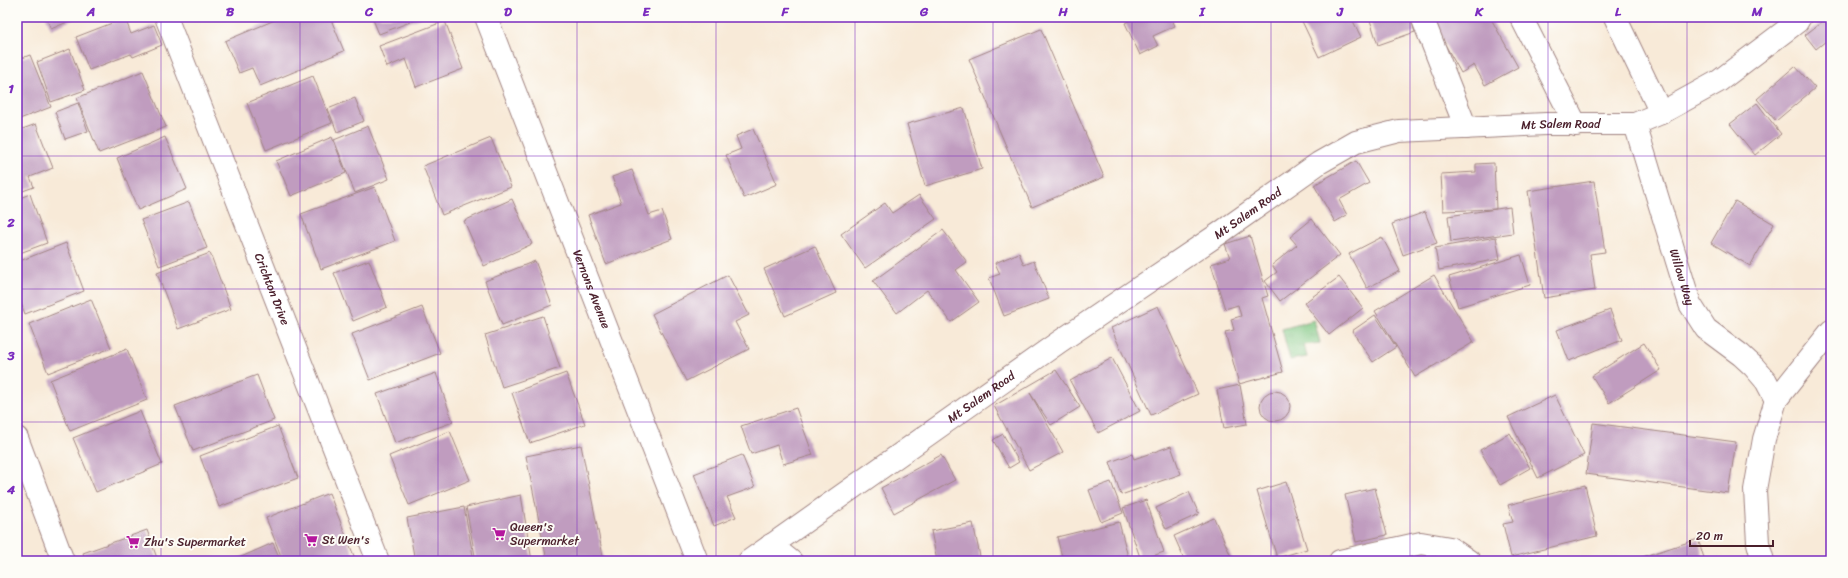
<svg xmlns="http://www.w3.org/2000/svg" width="1848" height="578" viewBox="0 0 1848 578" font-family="Sriracha,sans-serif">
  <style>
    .grass { fill: url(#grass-tufts); stroke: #647357 }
    .building { fill: #c09cbf }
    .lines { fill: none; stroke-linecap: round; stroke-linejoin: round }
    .minor-casing { stroke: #a18482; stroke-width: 24 }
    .minor { stroke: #fff; stroke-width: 22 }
    .grid { fill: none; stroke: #7b2cbf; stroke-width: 1; stroke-opacity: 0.55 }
    .labels { text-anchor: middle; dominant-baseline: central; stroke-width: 4; stroke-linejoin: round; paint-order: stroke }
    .street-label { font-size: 12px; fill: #4a1f2b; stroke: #fdfcf7 }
    .poi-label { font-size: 12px; fill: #4a1f2b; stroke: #fdfcf7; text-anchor: start }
    .neatline { fill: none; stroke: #7b2cbf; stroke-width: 1.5 }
    .grid-label { font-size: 13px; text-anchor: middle; font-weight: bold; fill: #7b2cbf }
  </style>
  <defs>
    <pattern id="grass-tufts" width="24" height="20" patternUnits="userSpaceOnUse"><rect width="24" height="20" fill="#7fc783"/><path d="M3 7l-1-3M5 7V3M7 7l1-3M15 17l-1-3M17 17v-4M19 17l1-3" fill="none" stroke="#6faa71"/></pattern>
  </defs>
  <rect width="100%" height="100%" fill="#fdfcf7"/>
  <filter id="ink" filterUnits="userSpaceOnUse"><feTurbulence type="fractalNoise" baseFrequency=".025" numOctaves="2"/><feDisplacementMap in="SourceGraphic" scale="8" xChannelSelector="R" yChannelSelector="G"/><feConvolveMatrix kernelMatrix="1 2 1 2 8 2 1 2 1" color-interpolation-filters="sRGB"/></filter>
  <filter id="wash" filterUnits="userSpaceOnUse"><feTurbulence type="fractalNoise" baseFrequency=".012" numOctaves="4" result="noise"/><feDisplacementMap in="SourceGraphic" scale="16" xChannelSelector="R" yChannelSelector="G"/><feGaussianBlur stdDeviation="0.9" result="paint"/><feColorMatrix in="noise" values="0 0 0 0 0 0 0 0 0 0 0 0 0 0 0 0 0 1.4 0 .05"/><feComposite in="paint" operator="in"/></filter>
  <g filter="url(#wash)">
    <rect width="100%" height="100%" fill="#f8ead8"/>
    <!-- grass -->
    <path class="grass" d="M1314,320L1320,343L1304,345L1307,357L1290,360L1282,329Z"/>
    <g id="blocks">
      <!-- building -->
      <path class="building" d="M46,17H79L51,29Z
        M282,17H330L344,51L260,86L252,68L239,73L225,41Z
        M372,17H423L379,34Z
        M1136,17H1171L1175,26L1153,36L1158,46L1140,55L1125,23Z
        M1300,17H1351L1361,37L1319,57Z
        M1369,17H1410L1415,32L1378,45Z
        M1439,17H1490L1518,67L1485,85L1474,65L1461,73L1432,21Z
        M1828,17H1831V37L1816,49L1805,35Z
        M125,18L131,34L154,25L162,45L133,57L131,54L89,70L76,37Z
        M445,21L463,69L416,87L406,59L387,67L379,46Z
        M1041,29L1104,177L1032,207L969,59Z
        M70,49L85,90L51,102L37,62Z
        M30,55L51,107L17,120V60Z
        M1795,66L1815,88L1776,121L1757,99Z
        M143,71L166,127L99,153L77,98Z
        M313,76L332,123L266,150L247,103Z
        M355,98L364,121L337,132L328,109Z
        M78,103L88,131L65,139L55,112Z
        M1757,103L1781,134L1755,155L1730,124Z
        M964,108L982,169L925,186L907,124Z
        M36,124L53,168L30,177L34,187L17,193V131Z
        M368,126L389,179L355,193L334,140Z
        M753,129L777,184L744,198L726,155L741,149L736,136Z
        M165,137L187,189L138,210L117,158Z
        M332,137L346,173L291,196L276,161Z
        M491,138L511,187L442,215L423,166Z
        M1356,161L1369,183L1339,200L1347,215L1335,222L1314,185Z
        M1494,163L1496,209L1443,211L1441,174L1476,172V164Z
        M632,170L649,215L662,211L672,239L606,264L588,215L621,203L612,177Z
        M1594,181L1605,252L1590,254L1595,290L1544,298L1528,191Z
        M375,187L395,241L321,269L301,214Z
        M30,194L47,243L17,254V199Z
        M919,195L936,219L865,268L841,234L885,203L892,213Z
        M512,199L532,244L484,266L464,221Z
        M1735,201L1774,224L1750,266L1711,243Z
        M189,202L207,248L159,266L141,220Z
        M1510,207L1513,233L1451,242L1448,216Z
        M1425,212L1437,243L1403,255L1392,224Z
        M1312,219L1340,255L1280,301L1265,281L1277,272L1272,265L1297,245L1290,237Z
        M943,230L967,262L956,270L979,302L951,322L927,290L897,313L873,281Z
        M1250,236L1268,296L1262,298L1283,372L1239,384L1225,332L1234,330L1231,319L1241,316L1238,305L1225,309L1211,264L1230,258L1225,244Z
        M1382,237L1400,271L1367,288L1349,254Z
        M1496,237L1500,259L1439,270L1435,248Z
        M66,243L84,291L25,314L17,292V262Z
        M815,246L836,293L785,316L764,269Z
        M210,253L231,309L178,329L157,273Z
        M1019,253L1024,265L1034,261L1049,299L1004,316L989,278L1000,274L995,263Z
        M1521,255L1530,285L1458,307L1449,277Z
        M369,260L387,307L353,321L334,273Z
        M535,261L552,305L502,325L485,281Z
        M728,275L749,315L735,322L749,349L686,381L652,314Z
        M1434,275L1474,342L1415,377L1375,311Z
        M1339,277L1363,308L1329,335L1304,303Z
        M91,299L111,348L48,373L29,324Z
        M1158,306L1198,394L1151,415L1111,328Z
        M422,307L440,353L370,380L352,334Z
        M1610,310L1622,340L1569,361L1557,330Z
        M1375,315L1396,347L1373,362L1352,331Z
        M543,316L560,368L502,387L485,335Z
        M1644,343L1661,370L1609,403L1592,376Z
        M127,349L147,400L70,431L50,380Z
        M1112,358L1140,411L1098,433L1070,381Z
        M1056,370L1080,407L1051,425L1030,393L1063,452L1029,470L994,406Z
        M436,373L453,422L395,443L377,394Z
        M566,373L585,424L530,443L512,393Z
        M257,375L274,420L193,451L175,406Z
        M1240,385L1247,424L1224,428L1217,390Z
        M1260 406a15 15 0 1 1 30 0a15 15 0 1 1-30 0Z
        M1555,395L1584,455L1538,478L1508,417Z
        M796,408L813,455L783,464L777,445L751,454L741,426Z
        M140,411L162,464L96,492L73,438Z
        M1593,423L1736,442L1728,493L1586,474Z
        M278,426L298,478L219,507L200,456Z
        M450,431L470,480L409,505L389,456Z
        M1510,433L1530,468L1500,485L1480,450Z
        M1003,434L1019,462L1009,468L993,440Z
        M581,445L604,561H547L526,456Z
        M1171,446L1181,474L1121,495L1110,462L1132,454L1134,459Z
        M742,455L755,487L727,497L736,517L714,526L694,474Z
        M941,455L955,480L894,513L881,488Z
        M1111,482L1123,513L1101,522L1089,490Z
        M1286,482L1307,549L1277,558L1257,491Z
        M1585,485L1597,536L1511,557L1503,524L1513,522L1508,505Z
        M1375,488L1387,535L1356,542L1345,495Z
        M1189,492L1199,514L1166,529L1156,508Z
        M329,493L356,561H283L266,518Z
        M521,495L532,561H476L466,507Z
        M1146,500L1164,552L1141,560L1123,508Z
        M464,507L474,561H415L407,518Z
        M1214,518L1233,561H1185L1174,536Z
        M1119,522L1129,561H1063L1057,537Z
        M973,523L981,561H937L931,531Z
        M147,530L158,561H86L83,553Z
        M1698,539L1705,561H1637L1636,559Z
        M273,543L281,561H232Z"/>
    </g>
  </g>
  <g filter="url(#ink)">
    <use href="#blocks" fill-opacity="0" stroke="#a18482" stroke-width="1"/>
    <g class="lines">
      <!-- minor casing -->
      <g class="minor-casing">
        <g id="minor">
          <path id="s1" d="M166,17L378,561"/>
          <path id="s2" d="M486,17L697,561"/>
          <path d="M1422,17L1466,128"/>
          <path d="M1521,17L1576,125"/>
          <path d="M1615,17L1661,113"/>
          <path id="s3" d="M1635,124L1690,304L1706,329L1741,355L1754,367L1766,381L1776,400"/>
          <path d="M17,438L63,561"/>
          <path d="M771,545L791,561"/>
          <path id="s4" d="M749,561L1059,342L1220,233L1319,163L1356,142L1399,131L1546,124H1635L1661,113L1719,81L1797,22L1800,17"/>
          <path d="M1340,561L1421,543L1450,548L1469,561"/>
          <path d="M1763,561L1758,543L1755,490L1764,439L1776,400L1831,331"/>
        </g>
      </g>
      <!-- minor -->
      <use href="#minor" class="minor"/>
    </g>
  </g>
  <!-- grid -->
  <path class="grid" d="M161,17V561M300,17V561M438,17V561M577,17V561M716,17V561M855,17V561M993,17V561M1132,17V561M1271,17V561M1410,17V561M1548,17V561M1687,17V561M17,156H1831M17,289H1831M17,422H1831"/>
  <!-- icons -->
  <defs>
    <g id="supermarket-bare" transform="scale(1.08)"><path d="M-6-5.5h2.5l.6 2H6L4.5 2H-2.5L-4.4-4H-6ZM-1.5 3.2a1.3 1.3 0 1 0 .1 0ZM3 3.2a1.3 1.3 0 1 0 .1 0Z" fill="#b5179e" stroke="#fdfcf7" stroke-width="2.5" paint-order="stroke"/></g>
  </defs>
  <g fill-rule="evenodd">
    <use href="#supermarket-bare" x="499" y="534"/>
    <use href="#supermarket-bare" x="311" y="540"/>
    <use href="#supermarket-bare" x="133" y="542"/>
  </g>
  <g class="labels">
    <!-- street labels -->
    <g class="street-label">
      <text stroke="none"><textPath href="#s4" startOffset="944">Mt Salem Road</textPath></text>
      <text stroke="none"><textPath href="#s4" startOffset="608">Mt Salem Road</textPath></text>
      <text stroke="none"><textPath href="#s3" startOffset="160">Willow Way</textPath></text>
      <text stroke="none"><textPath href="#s1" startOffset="292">Crichton Drive</textPath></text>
      <text stroke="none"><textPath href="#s2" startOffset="292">Vernons Avenue</textPath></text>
      <text stroke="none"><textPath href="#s4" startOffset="284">Mt Salem Road</textPath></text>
    </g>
    <!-- poi labels -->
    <g class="poi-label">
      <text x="510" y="527">Queen's<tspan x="510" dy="14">Supermarket</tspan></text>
      <text x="322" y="540">St Wen's</text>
      <text x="144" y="542">Zhu's Supermarket</text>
    </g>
  </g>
  <!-- margin -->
  <rect width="1848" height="578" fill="none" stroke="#fdfcf7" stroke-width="44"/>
  <!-- scale -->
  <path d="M1690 540v6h83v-6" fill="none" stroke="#4a1f2b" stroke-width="2"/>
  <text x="1696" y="540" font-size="12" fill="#4a1f2b" stroke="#fdfcf7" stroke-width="3" paint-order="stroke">20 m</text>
  <rect x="22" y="22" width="1804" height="534" class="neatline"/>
  <g class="grid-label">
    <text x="91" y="16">A</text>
    <text x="230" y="16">B</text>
    <text x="369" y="16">C</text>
    <text x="508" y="16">D</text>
    <text x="646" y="16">E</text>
    <text x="785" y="16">F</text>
    <text x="924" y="16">G</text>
    <text x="1063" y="16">H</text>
    <text x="1202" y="16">I</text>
    <text x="1340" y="16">J</text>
    <text x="1479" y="16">K</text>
    <text x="1618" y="16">L</text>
    <text x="1757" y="16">M</text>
    <text x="11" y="93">1</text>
    <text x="11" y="227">2</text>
    <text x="11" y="360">3</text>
    <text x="11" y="494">4</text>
  </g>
</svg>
